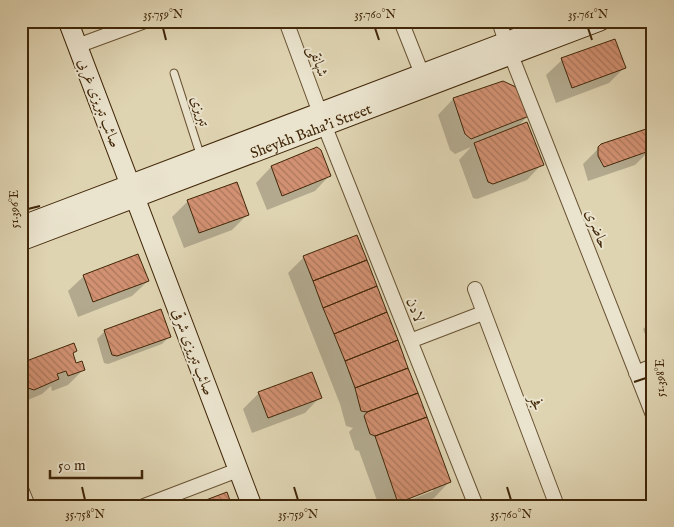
<svg xmlns="http://www.w3.org/2000/svg" width="674" height="527" viewBox="0 0 674 527" font-family="'IM FELL English',Amiri,serif">
  <style>
    .shadow { fill: #0003 }
    .building { fill: url(#building-back-hatch); stroke: #412708 }
    .lines { fill: none; stroke-linecap: round; stroke-linejoin: round }
    .lane-casing { stroke: #685232; stroke-width: 9 }
    .street-casing { stroke: #685232; stroke-width: 16 }
    .secondary-casing { stroke: #412708; stroke-width: 21 }
    .lane { stroke: #eae3cd; stroke-width: 7 }
    .street { stroke: #eae3cd; stroke-width: 14 }
    .secondary { stroke: #eae3cd; stroke-width: 19 }
    .ticks { fill: none; stroke: #412708; stroke-width: 2 }
    .labels { text-anchor: middle; dominant-baseline: central; stroke-width: 4; stroke-linejoin: round; paint-order: stroke }
    .street-label { font-size: 15px; fill: #412708; stroke: #eae3cd }
    .neatline { fill: none; stroke: #412708; stroke-width: 2 }
    .ticks-label { font-size: 12px; text-anchor: middle; fill: #412708 }
  </style>
  <defs>
    <pattern id="building-back-hatch" width="6" height="6" patternUnits="userSpaceOnUse" patternTransform="scale(1.25)"><rect width="6" height="6" fill="#d29172"/><path d="M-1 5l2 2M0 0l6 6M5-1l2 2" fill="none" stroke="#ac765c"/></pattern>
  </defs>
  <rect width="100%" height="100%" fill="#dfd4b2"/>
  <filter id="stains"><feTurbulence type="fractalNoise" baseFrequency=".004" numOctaves="4"/><feColorMatrix values="0 0 0 0 .2 0 0 0 0 .09 0 0 0 0 .02 0 0 0 .5 -.17"/></filter>
  <radialGradient id="worn" r=".72"><stop offset=".6" stop-color="#630" stop-opacity="0"/><stop offset="1" stop-color="#630" stop-opacity=".3"/></radialGradient>
  <!-- shadow -->
  <path class="shadow" d="M614,40L624,68L609,83L556,103L546,75L562,60Z
    M453,99L528,116L515,129L542,164L527,180L477,199L473,198L459,160L471,147L455,154L450,150L438,115Z
    M651,139L647,143L650,150L635,165L588,181L583,164L602,145Z
    M317,149L330,175L315,191L267,210L256,183L271,167Z
    M188,201L248,214L232,230L184,248L172,217Z
    M304,257L449,482L434,498L413,506H394L433,491V488L392,504L393,506H379L359,451L355,450L349,432L353,428L346,426L340,404L288,273Z
    M84,276L148,281L132,296L78,317L68,291Z
    M653,320V355L643,329Z
    M105,331L170,336L162,344L108,364L104,363L97,339Z
    M73,344L72,354L76,365L84,369L68,385L52,391L51,386L42,394L21,403V364Z
    M259,393L320,397L305,413L252,433L243,409Z"/>
  <!-- building -->
  <path class="building" d="M615,39L626,68L572,88L561,58Z
    M503,81L518,88L529,116L471,139L465,134L453,98Z
    M527,122L544,165L493,184L488,182L474,143Z
    M649,128L653,139L648,141L652,150L604,167L598,156V147L601,144Z
    M317,147L321,150L331,176L282,196L271,166Z
    M237,182L249,215L199,233L187,200Z
    M357,235L367,260L313,281L303,256Z
    M138,254L149,281L93,302L83,275Z
    M367,260L377,286L323,308L313,281Z
    M377,286L387,312L334,334L323,308Z
    M161,309L171,337L117,356L112,355L104,330Z
    M387,312L398,340L345,361L334,334Z
    M398,340L408,368L355,388L345,361Z
    M74,343L77,351L73,353L76,363L82,361L85,370L68,376L66,371L57,374L59,379L34,390L28,388L21,363Z
    M408,368L418,393L367,412L361,411L355,388Z
    M312,372L322,398L268,418L258,392Z
    M418,393L427,417L375,436L370,434L364,416L367,412Z
    M427,417L451,482L398,503L375,436Z
    M227,492L232,506H190Z"/>
  <g class="lines">
    <!-- lane casing -->
    <g class="lane-casing">
      <path id="lane" d="M174,73L201,157"/>
    </g>
    <!-- street casing -->
    <g class="street-casing">
      <path id="street" d="M286,21L320,113
        M401,21L422,74
        M499,21L506,42
        M77,46L145,21
        M511,55L653,415
        M325,127L476,506
        M475,289L557,506
        M410,341L483,313
        M636,373L653,366
        M21,489L28,506
        M144,506L238,470"/>
    </g>
    <!-- secondary casing -->
    <g class="secondary-casing">
      <g id="secondary">
        <path d="M68,21L252,506"/>
        <path d="M21,226L561,21"/>
        <path id="s1" d="M21,241L600,21"/>
      </g>
    </g>
    <!-- lane -->
    <use href="#lane" class="lane"/>
    <!-- street -->
    <use href="#street" class="street"/>
    <!-- secondary -->
    <use href="#secondary" class="secondary"/>
  </g>
  <!-- ticks -->
  <path class="ticks" d="M163,28L166,40M375,28L379,40M588,28L592,40M28,209L40,206M634,382L646,378M82,487L85,500M294,487L298,500M507,487L511,500"/>
  <g class="labels">
    <!-- street labels -->
    <g class="street-label">
      <text transform="translate(318 61) rotate(70)">شهانقی</text>
      <text transform="translate(99 103) rotate(69)">صائب تبریزی غربی</text>
      <text transform="translate(200 111) rotate(72)">تبریزی</text>
      <text stroke="none"><textPath href="#s1" startOffset="310">Sheykh Baha'i Street</textPath></text>
      <text transform="translate(597 229) rotate(69)">حاضری</text>
      <text transform="translate(415 310) rotate(68)">لادن</text>
      <text transform="translate(193 352) rotate(69)">صائب تبریزی شرقی</text>
      <text transform="translate(536 403) rotate(69)">فجر</text>
    </g>
  </g>
  <!-- margin -->
  <rect width="674" height="527" fill="none" stroke="#dfd4b2" stroke-width="55"/>
  <!-- scale -->
  <path d="M50 470v8h92v-8" fill="none" stroke="#412708" stroke-width="2.5"/>
  <text x="58" y="470" font-size="15" fill="#412708" stroke="#eae3cd" stroke-width="4" paint-order="stroke">50 m</text>
  <rect x="28" y="28" width="618" height="472" class="neatline"/>
  <g class="ticks-label">
    <text x="163" y="18">35.759°N</text>
    <text x="375" y="18">35.760°N</text>
    <text x="588" y="18">35.761°N</text>
    <text transform="translate(14 209) rotate(-90)" y="4">51.396°E</text>
    <text transform="translate(660 378) rotate(-90)" y="4">51.398°E</text>
    <text x="85" y="518">35.758°N</text>
    <text x="298" y="518">35.759°N</text>
    <text x="511" y="518">35.760°N</text>
  </g>
  <rect width="100%" height="100%" filter="url(#stains)"/>
  <rect width="100%" height="100%" fill="url(#worn)"/>
</svg>
